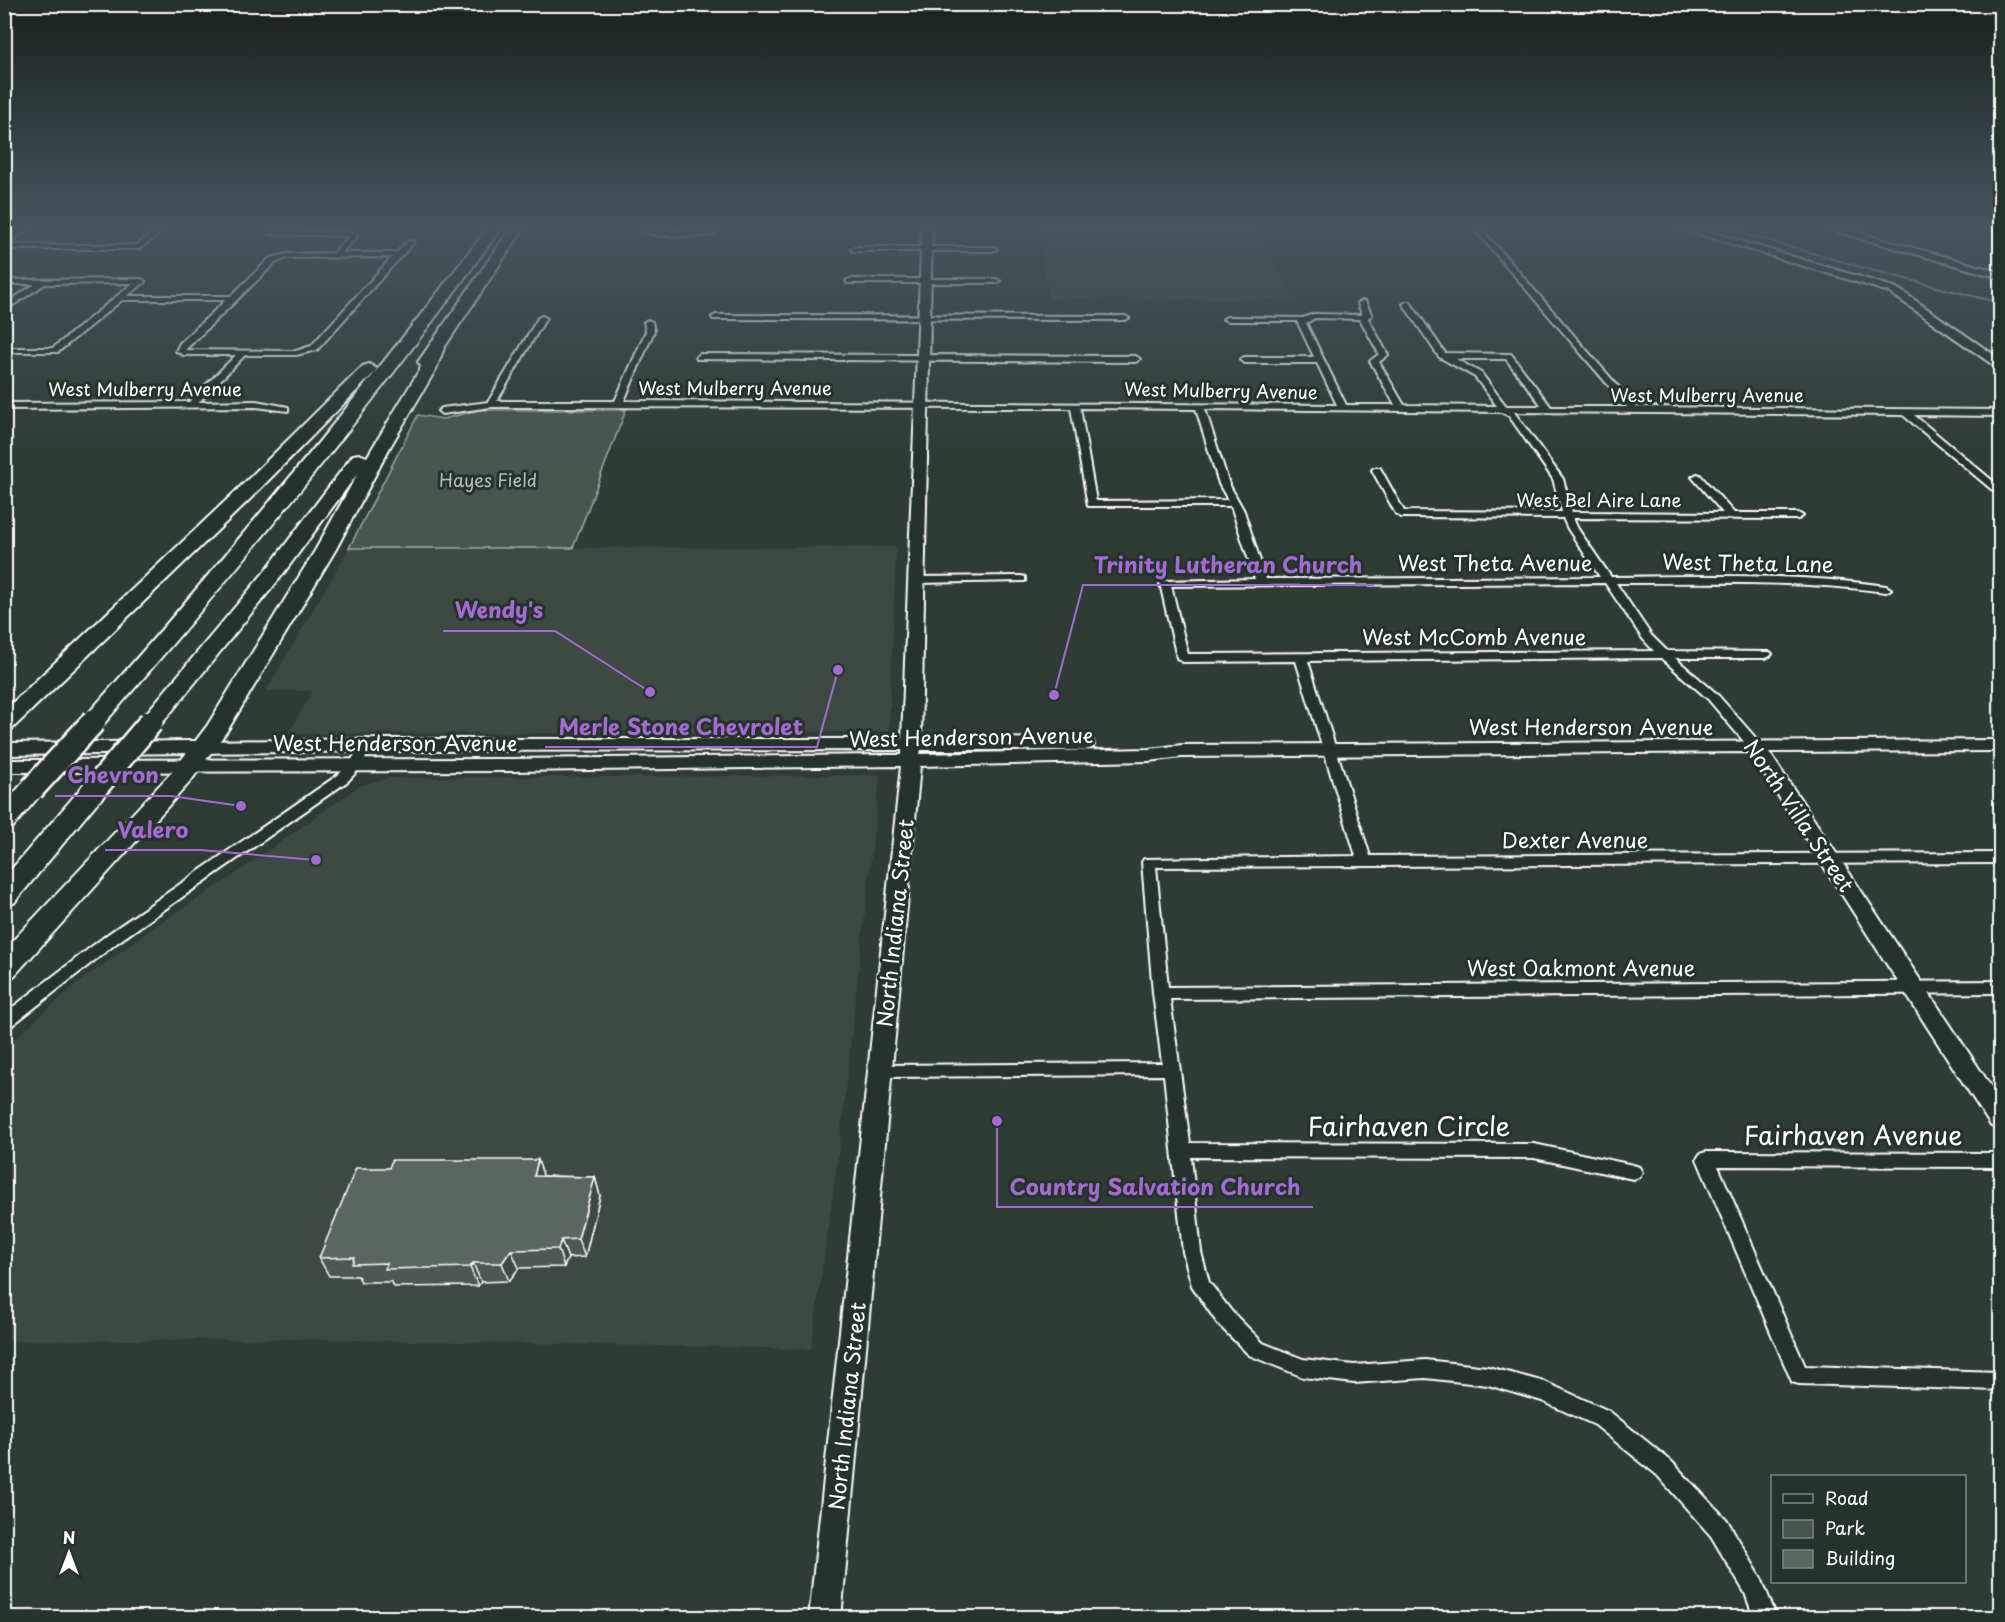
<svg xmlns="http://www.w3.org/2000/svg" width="2005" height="1622" viewBox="0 0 2005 1622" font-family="'Playpen Sans',sans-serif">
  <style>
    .built { fill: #3c4842 }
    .green { fill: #4a544f; stroke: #a4aaa7; stroke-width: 1.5 }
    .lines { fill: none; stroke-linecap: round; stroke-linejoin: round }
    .stream { stroke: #a9afac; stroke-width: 2 }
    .street-casing { stroke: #fff; stroke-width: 4 }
    .secondary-casing { stroke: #fff; stroke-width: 4 }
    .highway-casing { stroke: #fff; stroke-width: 4 }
    .street { fill: #26332d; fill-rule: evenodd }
    .secondary { fill: #26332d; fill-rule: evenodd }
    .highway { fill: #26332d; fill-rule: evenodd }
    .highway-bridge-casing { stroke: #fff; stroke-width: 28; stroke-linecap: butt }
    .highway-bridge { stroke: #26332d; stroke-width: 23 }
    .wall { fill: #4e5853; stroke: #fff; stroke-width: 1.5 }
    .shaded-wall { fill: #404744; stroke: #fff; stroke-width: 1.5 }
    .building { fill: #5b6661; stroke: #fff; stroke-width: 1.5 }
    .labels { text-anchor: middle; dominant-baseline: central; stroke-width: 6; stroke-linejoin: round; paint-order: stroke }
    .far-street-label { font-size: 18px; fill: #fff; stroke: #26332d }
    .far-park-label { font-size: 18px; fill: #b7bbb9; stroke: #26332d }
    .street-label { font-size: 21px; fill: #fff; stroke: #26332d }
    .near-street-label { font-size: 26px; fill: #fff; stroke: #26332d }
    .leader { fill: none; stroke: #a36bd2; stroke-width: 2 }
    .callout-dot { fill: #a36bd2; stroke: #26332d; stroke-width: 2 }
    .callout-label { font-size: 22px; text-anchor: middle; font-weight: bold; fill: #a36bd2; stroke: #26332d; stroke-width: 6; stroke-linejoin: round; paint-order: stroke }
  </style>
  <rect width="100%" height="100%" fill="#2f3b35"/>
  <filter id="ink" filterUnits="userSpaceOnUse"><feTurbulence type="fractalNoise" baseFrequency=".0167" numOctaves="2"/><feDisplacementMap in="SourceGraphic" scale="12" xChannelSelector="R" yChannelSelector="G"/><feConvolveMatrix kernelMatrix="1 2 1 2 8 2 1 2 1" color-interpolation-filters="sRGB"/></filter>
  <g filter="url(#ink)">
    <!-- built -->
    <path class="built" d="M1039,225H1254L1294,300L1048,298Z
      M896,547L889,732L288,734L313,691H266L349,548Z
      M880,775L839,1150L811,1349L300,1339L5,1341L4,1048L74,986L157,925L231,877L359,786L388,778Z"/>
    <!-- green -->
    <path class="green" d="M479,410H626L573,548H349L418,415L443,419Z"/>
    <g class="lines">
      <!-- stream -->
      <path class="stream" d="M1718,226L1875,271L2000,303"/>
      <!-- street casing -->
      <g class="street-casing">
        <path id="street" d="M163,225H171L139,249H4V245H137Z
          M277,225H284L279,231L351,232L357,235V237L341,253H396L408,241L414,242L317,350L296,355H245L199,402L256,401L288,407V411L256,407L4,409V403L189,402L236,355H183L176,351L180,343L226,300H122L58,352H4V348H53L133,283L45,284L4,311V305L35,284H4V280L141,279L145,281L144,283L127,296H231L269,259L286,254L333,253L350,236L271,234ZM392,257L311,346L296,351L185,350L275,263L287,258Z
          M713,225H720L716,233C702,238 656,238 643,231L646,229L707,232L711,231Z
          M1471,225H1478L1636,407L2000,410V416L1914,415L2000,487V495L1997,494L1903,415L1514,412L1563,479L1572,512L1723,513L1692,477L1697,474L1700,475L1734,513H1798L1803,516L1798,519L1573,518L1578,529L1611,577C1703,576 1795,573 1886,586L1891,589L1886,592C1796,580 1706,583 1616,583L1651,635L1667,651L1770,652L1772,654L1770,656L1766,658H1675L1716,693L1761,744L1762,747L1761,750H1751L1708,699L1661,658L1308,661L1370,856L2000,853V863L1156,867L1168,987L2000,981V993L1170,999L1190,1143L1534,1144L1633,1165L1639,1167L1642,1172L1639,1177L1633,1179L1534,1158L1191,1157L1201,1252L1209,1282L1232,1312L1263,1343L1303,1359L1354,1365L1425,1360L1488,1367L1545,1382L1609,1411L1671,1461L1727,1520L1761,1578L1777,1618H1754L1745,1593L1711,1536L1657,1475L1595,1425L1542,1401L1488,1385L1425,1378L1354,1383L1303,1377L1249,1355L1218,1324L1192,1286L1183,1252L1164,1075L880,1077L874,1076L872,1071L874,1066L880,1065L1162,1063L1153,993L1142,862L1144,859L1356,856L1296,661L1183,662L1177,658L1160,583L1161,581L1255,579L1231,506H1088L1071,408L491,407L442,414L438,411L442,408L488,402L538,318L542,316L546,318L497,401H615L646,331L644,322L648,320L652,322L654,331L624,401L1337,405L1317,363H1244L1240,360L1244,357H1314L1297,321H1227L1223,319L1227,317L1303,318L1314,314L1362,315L1358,303L1362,301H1365L1372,315L1368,318L1388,355L1379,362L1404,405L1497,406L1475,377L1439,357L1403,304L1407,302H1410L1445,353L1511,354L1551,407H1627ZM1315,318L1360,319L1379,354L1370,361L1395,405H1346L1306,323ZM1456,359H1506L1542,406H1506L1481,373ZM1080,408L1196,409L1219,484L1228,500L1096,501ZM1205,409L1501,412L1509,416L1553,479L1562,512L1404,511L1380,468H1374L1372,470L1396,514L1401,517L1563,518L1568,529L1600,577L1266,579L1244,511L1229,484ZM1605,583L1643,639L1654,651L1188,654L1171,586Z
          M855,247H993L997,249L993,251H852L851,249Z
          M850,279H996L1000,281L996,283H847L846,281Z
          M716,315L1125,316L1129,318L1125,320L713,319L712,317Z
          M700,354L1136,356L1140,359L1136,362L697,359L696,357Z
          M1021,576L1025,577V581L916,583L911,580L916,577Z
          M367,741L373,745L360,768L348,781L118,942L10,1027L4,1029V1014L108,934L338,775L350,763L362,742Z
          M1706,1152L2000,1153V1167L1718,1166L1805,1366L2000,1372V1390L1799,1384L1792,1382L1697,1159L1700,1154Z"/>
      </g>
      <!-- secondary casing -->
      <g class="secondary-casing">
        <path id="secondary" d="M23,225H36L4,245V237Z
          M922,225H932L921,739L1085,738L1092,740L1094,744L1092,748L1085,750H921L920,754L1149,749L1182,745L2000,740V751L1769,752L2000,1100V1129L1991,1126L1750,752L1182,757L1149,761L920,766L841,1618H809L901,766L511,771L4,772V760L511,759L883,755H902V750L385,751L4,755V743L385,739H902Z
          M1670,225H1687L1897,288L2000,359V368L1996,367L1889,292Z
          M1813,225H1831L2000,272V278Z"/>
      </g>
      <!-- highway casing -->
      <g class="highway-casing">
        <path id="highway" d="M490,225H503C379,399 242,565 102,726L94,728L86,726L82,721L86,716C227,557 361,394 490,225Z
          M513,225H526L444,348L436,369L390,447L336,549L229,728L190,782L14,976L4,979V950L172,772L207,726L316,549L358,473L280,578L159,727L151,729L143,727L139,722L266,570L353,455L359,454L367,457L420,369L421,366L418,362Z
          M369,364L377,369L375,372L249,500L12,729L4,731V711L235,492L363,366Z
          M32,781L41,783L45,789L13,827L4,829V804L23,783Z
          M91,785L100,787L104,793L100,799L14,903L4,905V878L82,787Z"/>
      </g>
      <!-- street -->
      <use href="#street" class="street"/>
      <!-- secondary -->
      <use href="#secondary" class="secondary"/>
      <!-- highway -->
      <use href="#highway" class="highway"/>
      <!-- highway-bridge casing -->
      <g class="highway-bridge-casing">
        <path id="highway-bridge" d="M32,789L94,721
          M91,793L151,722"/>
      </g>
      <!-- highway-bridge -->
      <use href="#highway-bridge" class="highway-bridge"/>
    </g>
    <!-- wall -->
    <path class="wall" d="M389,1168L544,1176L595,1177L600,1196L585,1257L568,1258L564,1267L519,1268L509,1281L481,1282L478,1286L394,1287L392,1282H361L358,1276H329L319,1258Z"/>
    <!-- shaded-wall -->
    <path class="shaded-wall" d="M538,1160L544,1178L534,1176Z
      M595,1177L600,1196L585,1257L578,1239Z
      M561,1240L568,1258L564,1267L558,1249Z
      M511,1250L519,1268L509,1281L502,1263Z
      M473,1263L481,1282L478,1286L470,1267Z"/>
    <!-- building -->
    <path class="building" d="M392,1160H538L534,1176L595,1177L578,1239L561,1240L558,1249L511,1250L502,1263H473L470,1267L385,1269L387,1263L352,1264L354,1257L319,1258L356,1168H389Z"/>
  </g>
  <!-- sky -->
  <linearGradient id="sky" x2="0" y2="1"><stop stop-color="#1a201d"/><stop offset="0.5" stop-color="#47555c"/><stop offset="1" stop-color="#47555c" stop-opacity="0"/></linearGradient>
  <rect width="2005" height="453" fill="url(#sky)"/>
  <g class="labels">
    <!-- far-street labels -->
    <g class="far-street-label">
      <text x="735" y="387">West Mulberry Avenue</text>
      <text x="145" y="388">West Mulberry Avenue</text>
      <text transform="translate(1221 390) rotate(1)">West Mulberry Avenue</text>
      <text x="1707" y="394">West Mulberry Avenue</text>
      <text x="1599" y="499">West Bel Aire Lane</text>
    </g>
    <!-- far-park labels -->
    <g class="far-park-label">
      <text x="488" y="479">Hayes Field</text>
    </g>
    <!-- street labels -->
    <g class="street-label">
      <text x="1495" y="562">West Theta Avenue</text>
      <text transform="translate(1748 562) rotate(1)">West Theta Lane</text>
      <text x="1474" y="636">West McComb Avenue</text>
      <text x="1591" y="726">West Henderson Avenue</text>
      <text transform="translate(971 736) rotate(-1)">West Henderson Avenue</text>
      <text x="395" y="742">West Henderson Avenue</text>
      <text transform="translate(1800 815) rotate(56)">North Villa Street</text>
      <text x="1575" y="839">Dexter Avenue</text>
      <text transform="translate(894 923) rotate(-84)">North Indiana Street</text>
      <text x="1581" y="967">West Oakmont Avenue</text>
      <text transform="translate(846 1406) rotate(-84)">North Indiana Street</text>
    </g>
    <!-- near-street labels -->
    <g class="near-street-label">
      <text x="1409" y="1125">Fairhaven Circle</text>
      <text x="1853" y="1134">Fairhaven Avenue</text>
    </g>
  </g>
  <!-- callouts -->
  <path class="leader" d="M1054 695L1083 585H1374M650 692L555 631H443M838 670L817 747H545M241 806L171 796H55M316 860L200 850H105M997 1121L997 1207H1313"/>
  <g class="callout-dot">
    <circle cx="1054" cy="695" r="6"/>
    <circle cx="650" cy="692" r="6"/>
    <circle cx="838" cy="670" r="6"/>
    <circle cx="241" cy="806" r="6"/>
    <circle cx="316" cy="860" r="6"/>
    <circle cx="997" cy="1121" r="6"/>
  </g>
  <g class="callout-label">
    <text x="1228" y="573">Trinity Lutheran Church</text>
    <text x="499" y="618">Wendy's</text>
    <text x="681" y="735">Merle Stone Chevrolet</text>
    <text x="113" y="783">Chevron</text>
    <text x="153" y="838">Valero</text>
    <text x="1155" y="1195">Country Salvation Church</text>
  </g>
  <!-- margin -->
  <rect width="2005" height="1622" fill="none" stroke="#26332d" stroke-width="24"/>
  <rect x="12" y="12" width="1981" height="1598" fill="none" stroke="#fff" stroke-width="2" filter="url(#ink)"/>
  <!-- legend -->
  <rect x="1771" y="1475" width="195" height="108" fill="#26332d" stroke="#7d8581" stroke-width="1.5"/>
  <rect x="1783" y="1494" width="30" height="9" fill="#26332d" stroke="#7d8581" stroke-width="1.5"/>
  <text x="1825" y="1505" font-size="18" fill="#ffffff">Road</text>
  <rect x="1783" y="1520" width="30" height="18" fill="#4a544f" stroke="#7d8581" stroke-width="1.5"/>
  <text x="1825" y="1535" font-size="18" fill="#ffffff">Park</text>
  <rect x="1783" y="1550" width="30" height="18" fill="#5b6661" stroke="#7d8581" stroke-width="1.5"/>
  <text x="1825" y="1565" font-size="18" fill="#ffffff">Building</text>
  <!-- north arrow -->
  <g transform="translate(69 1553)" stroke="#26332d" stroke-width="4.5" paint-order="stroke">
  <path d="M0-4.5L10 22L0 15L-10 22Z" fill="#ffffff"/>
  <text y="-9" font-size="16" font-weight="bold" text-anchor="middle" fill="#ffffff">N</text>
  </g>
</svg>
